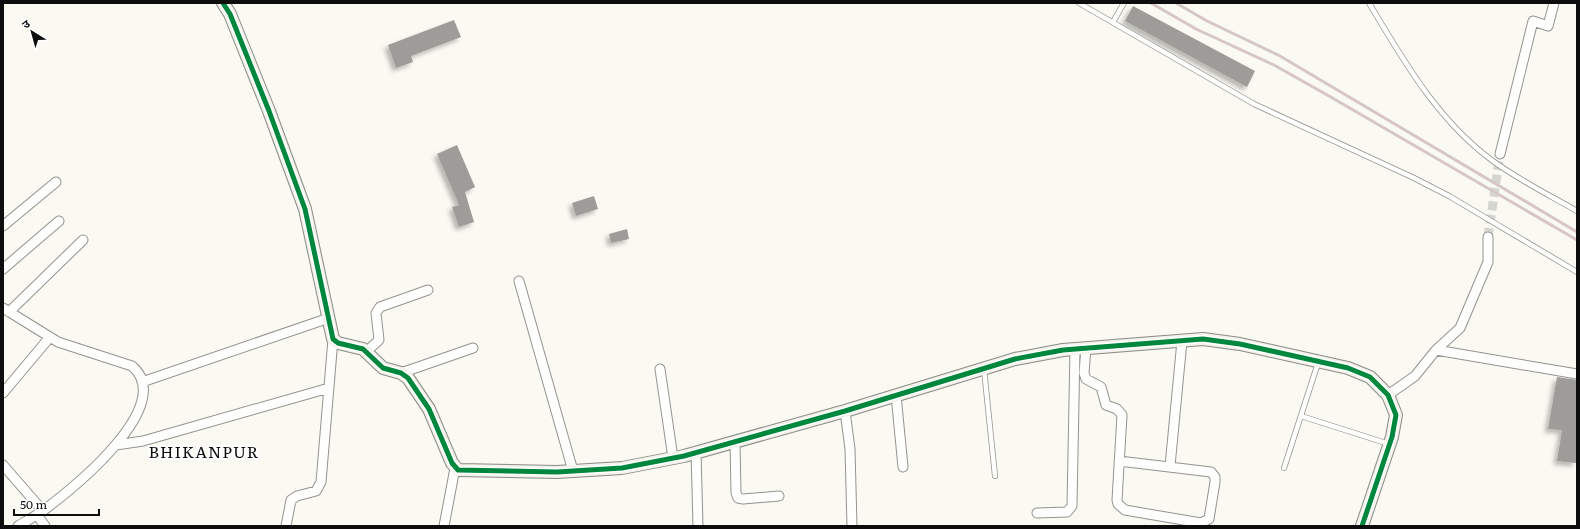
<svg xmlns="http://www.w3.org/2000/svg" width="1580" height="529" viewBox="0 0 1580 529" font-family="Literata,'Noto Sans Devanagari',serif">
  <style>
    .building { fill: #9d9c98; filter: url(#shadow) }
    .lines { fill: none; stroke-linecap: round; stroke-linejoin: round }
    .street-tunnel { stroke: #d6d6d0; stroke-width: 9; stroke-dasharray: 9 4.5; stroke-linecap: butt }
    .lane-casing { stroke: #949390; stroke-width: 6 }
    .street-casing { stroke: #949390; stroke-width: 11 }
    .secondary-casing { stroke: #8a8a87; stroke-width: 14 }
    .lane { stroke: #fefefd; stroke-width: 4.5 }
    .street { stroke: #fefefd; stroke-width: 9 }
    .secondary { stroke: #f4f3ea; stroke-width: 12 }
    .rail { stroke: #d6c6c6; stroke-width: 3 }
    .cycleway-casing { stroke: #fff; stroke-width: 8 }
    .cycleway { stroke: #00873e; stroke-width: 5 }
    .labels { text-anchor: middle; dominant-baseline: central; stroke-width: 4; stroke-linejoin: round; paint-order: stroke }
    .quarter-label { font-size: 16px; letter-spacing: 1px; fill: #0d0d0d; stroke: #fff }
  </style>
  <defs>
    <filter id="shadow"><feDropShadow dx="-3.5" dy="3.5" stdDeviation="2" flood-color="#0004"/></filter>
  </defs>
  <rect width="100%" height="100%" fill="#faf9f2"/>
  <!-- building -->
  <path class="building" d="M1133,6L1255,71L1247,87L1125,21Z
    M454,20L461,37L411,56L413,62L396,68L388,45Z
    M457,145L475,187L465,192L474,222L459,227L452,207L459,205L437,154Z
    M594,196L598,209L576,216L572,203Z
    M627,229L629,239L611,243L609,234Z
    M1557,377L1577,380L1576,463L1557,461L1562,430L1548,429Z"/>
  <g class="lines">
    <!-- street-tunnel -->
    <path class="street-tunnel" d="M1488,237L1500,154"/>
    <!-- lane casing -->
    <g class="lane-casing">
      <path id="lane" d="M1079,3L1254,104L1414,178L1449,196L1577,272
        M1369,3C1403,60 1438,121 1493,161C1519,180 1549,195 1577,211
        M1113,22L1124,3
        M984,369L995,476
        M1301,416L1389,444
        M1284,468L1318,363"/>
    </g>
    <!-- street casing -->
    <g class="street-casing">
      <path id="street" d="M1500,154L1533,21L1548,26L1554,3
        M3,226L56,182
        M3,269L59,221
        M519,281L573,471
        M3,308L58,342L132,366C178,405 72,489 44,510C36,516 26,521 18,526
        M9,312L83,240
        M1086,348L1084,373L1086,379L1101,387L1106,405L1117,409L1122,415L1117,500L1118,504L1125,510L1201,523L1209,519L1215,482V477L1211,472L1119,461
        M1436,350L1577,374
        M367,351L379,340L376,313L380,307L428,290
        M660,369L673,458
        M401,373L473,348
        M142,382L329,318
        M3,393L50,337
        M896,395L903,467
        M1388,395L1415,376L1436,350L1460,328L1488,262V237
        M845,411L850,449L852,526
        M735,441L736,493L738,498L743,499L779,496
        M116,445L143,441L329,388
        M696,452L698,526
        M3,465L43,511
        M1170,466L1182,341
        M1037,513L1067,512L1072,506L1075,349
        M37,515L45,526
        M286,526L291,500L297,496L316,491L321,482L333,339
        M444,526L455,468"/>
    </g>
    <!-- secondary casing -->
    <g class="secondary-casing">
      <path id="secondary" d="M223,3L230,14L269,111L305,209L333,339L338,343L363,349L383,368L401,373L408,378L429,409L452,463L458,470L557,472L622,468L684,456L845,411L1015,359L1063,350L1203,339L1240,344L1348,368L1370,377L1388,395L1396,415L1392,437L1362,526"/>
    </g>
    <!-- lane -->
    <use href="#lane" class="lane"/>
    <!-- street -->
    <use href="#street" class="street"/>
    <!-- secondary -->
    <use href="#secondary" class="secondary"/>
    <!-- rail -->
    <path class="rail" d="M1151,3L1196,29L1274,65L1329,96L1577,240
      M1176,3L1207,21L1280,56L1577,232"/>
    <!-- cycleway casing -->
    <g class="cycleway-casing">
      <path id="cycleway" d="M223,3L230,14L269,111L305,209L333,339L338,343L363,349L383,368L401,373L408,378L429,409L452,463L458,470L557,472L622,468L684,456L845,411L1015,359L1063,350L1203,339L1240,344L1348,368L1370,377L1388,395L1396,415L1392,437L1362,526"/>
    </g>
    <!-- cycleway -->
    <use href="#cycleway" class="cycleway"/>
  </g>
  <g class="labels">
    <!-- quarter labels -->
    <g class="quarter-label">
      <text x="204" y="451">BHIKANPUR</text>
    </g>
  </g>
  <!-- border -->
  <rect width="1580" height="529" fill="none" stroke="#0d0d0d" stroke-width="8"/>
  <!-- north arrow -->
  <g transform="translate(32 32) rotate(323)" stroke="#ffffff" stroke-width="3" paint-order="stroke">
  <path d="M0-3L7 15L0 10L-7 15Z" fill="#0d0d0d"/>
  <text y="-6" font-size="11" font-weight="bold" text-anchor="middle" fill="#0d0d0d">उ</text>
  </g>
  <!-- scale -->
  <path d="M14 509v6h85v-6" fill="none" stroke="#0d0d0d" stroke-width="2"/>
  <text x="20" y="509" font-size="12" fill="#0d0d0d" stroke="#ffffff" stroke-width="3" paint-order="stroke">50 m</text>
</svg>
